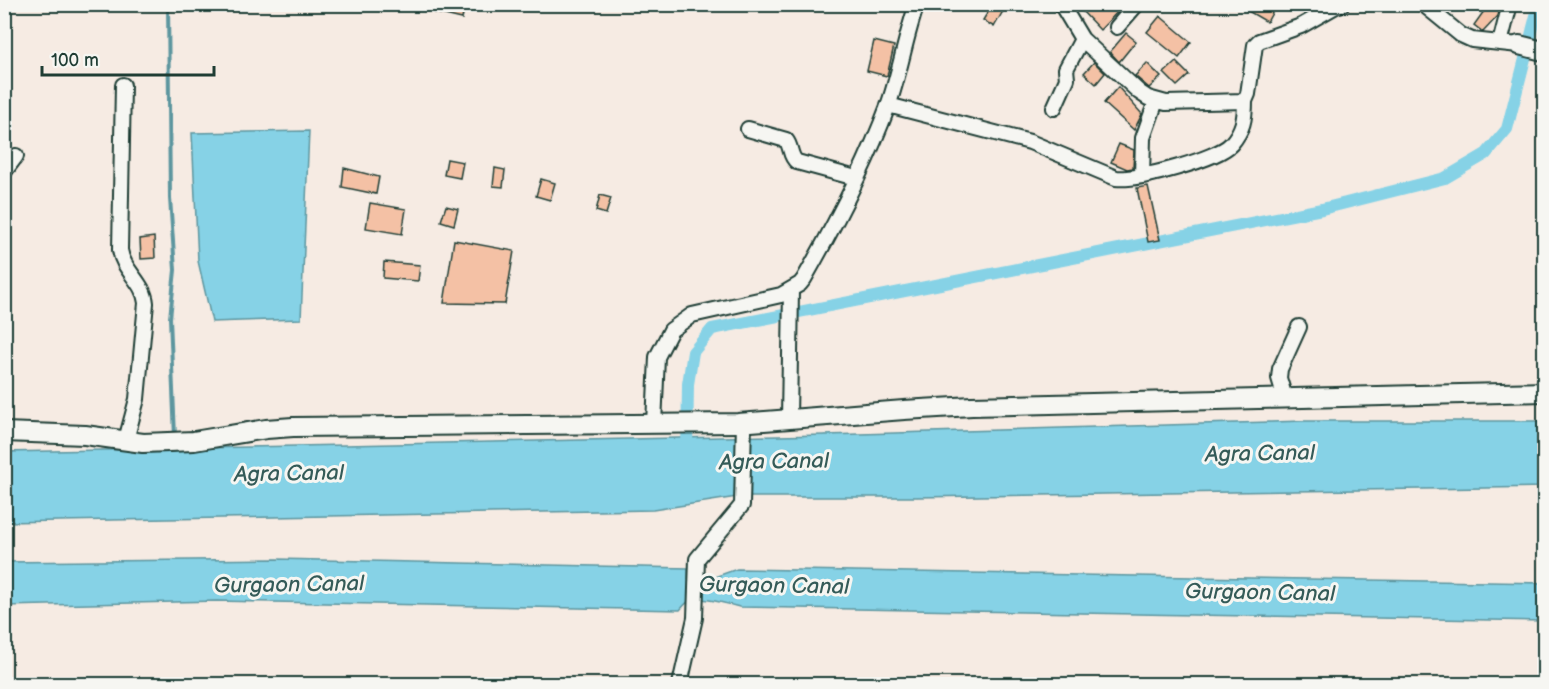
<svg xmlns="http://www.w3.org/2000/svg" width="1549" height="689" viewBox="0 0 1549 689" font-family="'Balsamiq Sans',sans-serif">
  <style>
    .water { fill: #86d2e6; stroke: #5d969f; stroke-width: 1.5 }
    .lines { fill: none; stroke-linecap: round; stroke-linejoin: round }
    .stream { stroke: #5d969f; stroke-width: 4 }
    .canal { stroke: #86d2e6; stroke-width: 12 }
    .building { fill: #f4c1a5; stroke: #1f3d34; stroke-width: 1.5 }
    .street-casing { stroke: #1f3d34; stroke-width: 18 }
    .secondary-casing { stroke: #1f3d34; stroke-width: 22 }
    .street { stroke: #f6f6f2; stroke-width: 14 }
    .secondary { stroke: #f6f6f2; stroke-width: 18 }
    .labels { text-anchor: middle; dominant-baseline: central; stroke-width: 6; stroke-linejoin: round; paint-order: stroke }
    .water-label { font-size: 22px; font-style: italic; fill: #345b58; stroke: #f6f6f2 }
  </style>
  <rect width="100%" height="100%" fill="#f6ebe3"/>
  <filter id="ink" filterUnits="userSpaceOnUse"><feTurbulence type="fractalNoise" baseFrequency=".0167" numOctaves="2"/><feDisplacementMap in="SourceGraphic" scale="12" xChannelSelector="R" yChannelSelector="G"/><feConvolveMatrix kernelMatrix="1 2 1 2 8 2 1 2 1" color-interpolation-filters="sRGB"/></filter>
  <g filter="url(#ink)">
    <!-- water -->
    <path class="water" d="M309,131L301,319L212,322L198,261L192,133Z
      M1304,421H1544V487L917,497H737L653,510L5,522L4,452L825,435Z
      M276,559L688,568V579L706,580L737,569L1544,583V621L739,607C728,604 702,596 691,600C687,601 683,607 680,610L217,601L5,606L4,562Z"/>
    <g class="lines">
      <!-- stream -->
      <path class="stream" d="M168,4L170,198L175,270L170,318L175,437"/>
      <!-- canal -->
      <path class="canal" d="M687,452L688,384L693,352L712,329L1322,209L1445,178L1486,154L1507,129L1539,4"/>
    </g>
    <!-- building -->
    <path class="building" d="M416,4H457L456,7L464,9L462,19L415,8Z
      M993,4H1007L994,27L983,20Z
      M1092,4H1125L1100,30L1083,12Z
      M1252,4H1277L1267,22L1248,11Z
      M1489,4H1501L1498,16L1483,32L1474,25Z
      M1160,16L1191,42L1179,58L1147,32Z
      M1126,33L1136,41L1119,62L1110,52Z
      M874,41L894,46L887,76L867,71Z
      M1094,62L1105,73L1096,84L1084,73Z
      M1176,62L1189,75L1177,86L1164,73Z
      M1147,63L1161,77L1149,88L1135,76Z
      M1118,87L1142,114L1134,130L1104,103Z
      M1119,144L1134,150L1133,168L1127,169L1111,162Z
      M447,159L463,162L460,178L444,175Z
      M344,168L379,177L376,194L342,187Z
      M495,168L505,170L503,187L493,186Z
      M541,179L555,183L550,200L536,196Z
      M1148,186L1160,240L1148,242L1137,188Z
      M600,195L611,198L606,214L596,211Z
      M370,203L406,209L402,234L366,228Z
      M446,206L458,209L454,225L441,221Z
      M154,237L155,258L141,259L140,239Z
      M454,240L514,251L505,304L444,303Z
      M384,262L420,265L418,281L383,278Z"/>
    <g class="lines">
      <!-- street casing -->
      <g class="street-casing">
        <path id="street" d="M1061,4L1082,39L1139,92L1148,98L1166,103L1245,101L1248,94L1255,45L1259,41L1301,26L1336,6L1342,4
          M1423,4L1461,35L1472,40L1519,45
          M1117,27L1137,4
          M1500,43L1510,4
          M123,85L120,250C123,271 144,282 146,303L137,399L126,440
          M888,105L1030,142L1116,178C1136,181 1218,159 1231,144C1243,130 1245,119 1245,101
          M1054,108L1067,79L1066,69L1082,39
          M748,129L786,140C792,147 789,156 797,162L856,178
          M4,172L16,156
          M1142,176L1143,138L1156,101
          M1285,398L1279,378L1280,369L1299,327
          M789,419L791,290
          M654,424L657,357L671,330L692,315L781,295L800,284L804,279C836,223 866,165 888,106C900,73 905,38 917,4
          M680,684L695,618L697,559L742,505L744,422"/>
      </g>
      <!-- secondary casing -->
      <g class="secondary-casing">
        <path id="secondary" d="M1519,45L1543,51
          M4,432L85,435L143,443L194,441L266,429L293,427L738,423L904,410L972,406L1544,392"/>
      </g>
      <!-- street -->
      <use href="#street" class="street"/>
      <!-- secondary -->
      <use href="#secondary" class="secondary"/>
    </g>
  </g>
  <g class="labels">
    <!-- water labels -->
    <g class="water-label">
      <text transform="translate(1260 454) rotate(-1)">Agra Canal</text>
      <text transform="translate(774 462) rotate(-1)">Agra Canal</text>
      <text transform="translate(289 474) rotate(-1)">Agra Canal</text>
      <text transform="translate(289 585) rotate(-1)">Gurgaon Canal</text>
      <text transform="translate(774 586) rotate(1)">Gurgaon Canal</text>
      <text transform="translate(1260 593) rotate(1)">Gurgaon Canal</text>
    </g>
  </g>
  <!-- margin -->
  <rect width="1549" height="689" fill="none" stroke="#f6f6f2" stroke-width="24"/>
  <rect x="12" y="12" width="1525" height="665" fill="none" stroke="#1f3d34" stroke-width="2" filter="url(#ink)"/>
  <!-- scale -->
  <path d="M42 66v9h172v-9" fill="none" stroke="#1f3d34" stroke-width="3"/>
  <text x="51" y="66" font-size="18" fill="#1f3d34" stroke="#f6f6f2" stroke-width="4.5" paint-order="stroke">100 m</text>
</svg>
